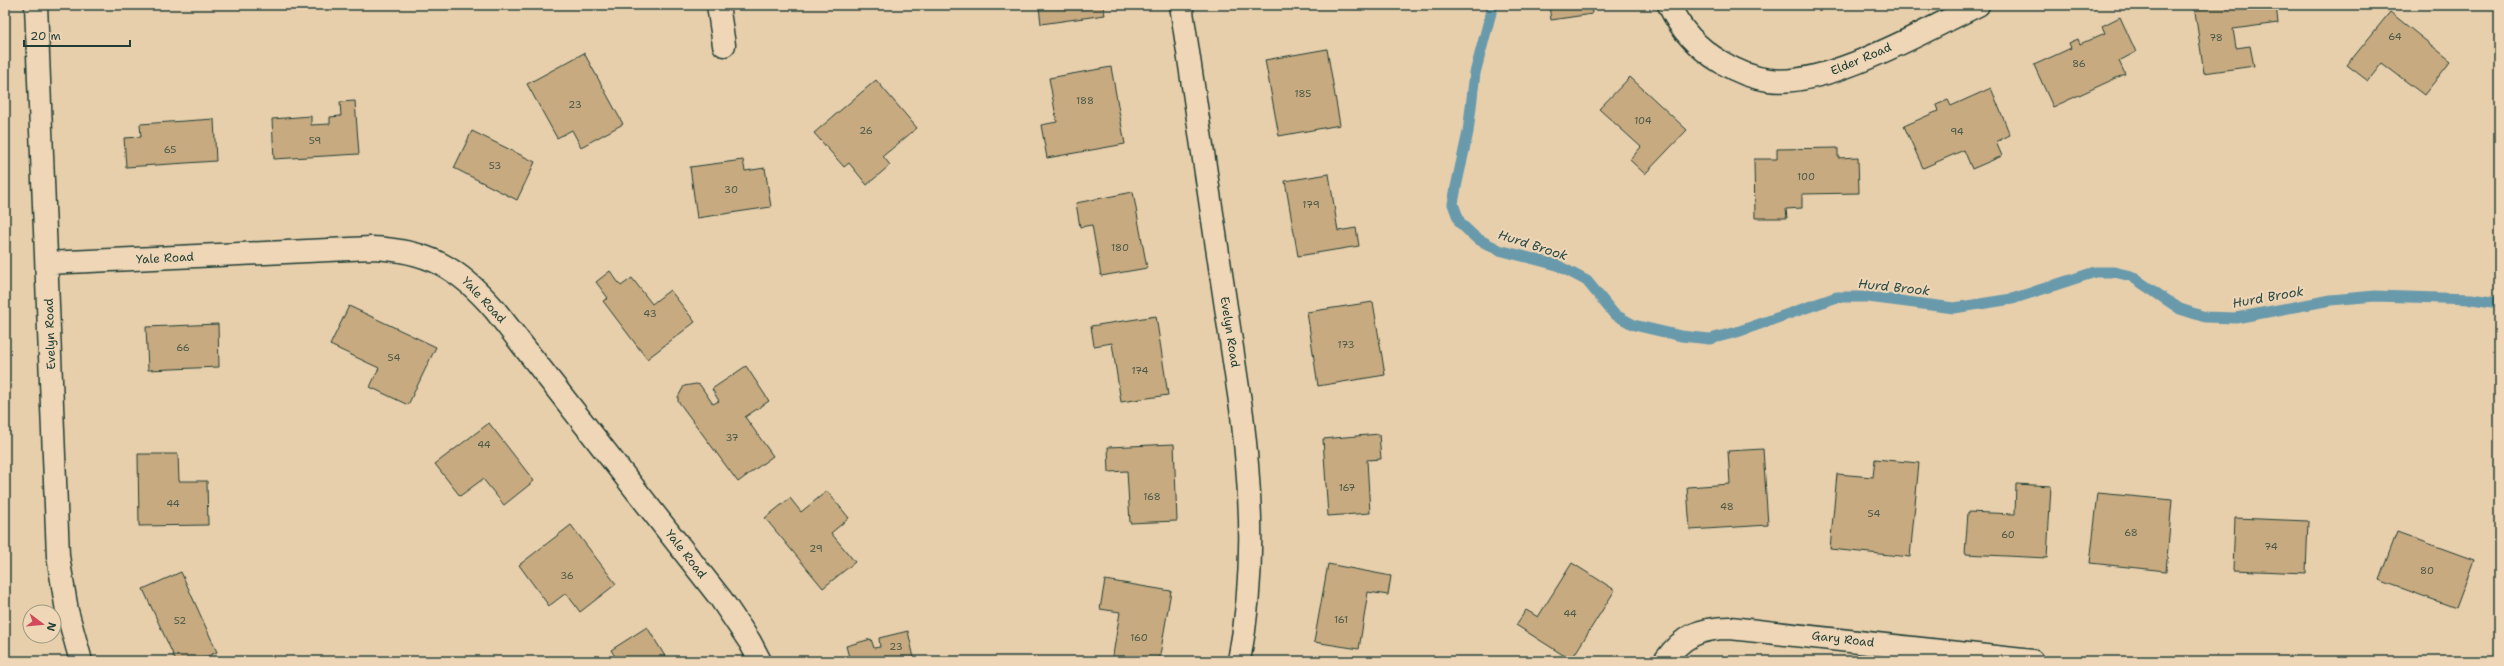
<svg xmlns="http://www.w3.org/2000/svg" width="2504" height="666" viewBox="0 0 2504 666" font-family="'Shantell Sans',sans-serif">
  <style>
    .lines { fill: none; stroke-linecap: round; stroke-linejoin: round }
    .stream { stroke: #689aab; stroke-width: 11 }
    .building { fill: #c7aa80; stroke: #1f3d34 }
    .street-casing { stroke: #1f3d34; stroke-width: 25 }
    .street { stroke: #eed6b6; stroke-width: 22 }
    .labels { text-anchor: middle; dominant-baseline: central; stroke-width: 4; stroke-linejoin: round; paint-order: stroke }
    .number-label { font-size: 10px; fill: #495847 }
    .street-label { font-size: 12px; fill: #1f3d34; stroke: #eed6b6 }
    .water-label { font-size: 13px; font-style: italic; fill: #2b4c48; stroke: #eed6b6 }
  </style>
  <rect width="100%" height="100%" fill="#e8cfac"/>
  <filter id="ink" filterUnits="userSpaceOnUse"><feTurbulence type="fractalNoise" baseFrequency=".025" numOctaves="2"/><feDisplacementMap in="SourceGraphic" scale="8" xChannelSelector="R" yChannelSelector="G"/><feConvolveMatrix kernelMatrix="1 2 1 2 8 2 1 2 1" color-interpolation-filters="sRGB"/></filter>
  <g filter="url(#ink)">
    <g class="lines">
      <!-- stream -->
      <path class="stream" d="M1493,5L1475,73L1468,132L1456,187L1453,204L1460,223L1476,238L1499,250L1557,265L1587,281L1614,314L1634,325L1681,336L1710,339L1737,332L1837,297H1868L1954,308L2012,299L2095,272H2114L2131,276L2180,309L2205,317L2236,318L2331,300L2375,296L2472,299L2499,303"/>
    </g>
    <!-- building -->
    <path class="building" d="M1052,5H1103L1105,15L1041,24L1039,7Z
      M1549,5H1591L1592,14L1551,20Z
      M2194,5H2276L2278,23L2233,29L2236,48L2250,46L2254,66L2204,73Z
      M2390,12L2451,61L2424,95L2382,63L2368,81L2347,65Z
      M2120,17L2136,52L2119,61L2125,74L2053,107L2034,65L2071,48L2069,43L2078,39L2080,44L2105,33L2102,26Z
      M1327,49L1340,125L1279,136L1265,60Z
      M584,53L623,124L581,147L572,130L557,138L527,84Z
      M1111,67L1125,144L1047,158L1041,125L1057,122L1049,78Z
      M1630,77L1687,130L1645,174L1630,160L1641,147L1599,109Z
      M876,80L917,128L883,156L890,165L867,185L849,163L844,167L814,133Z
      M1991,88L2010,135L1996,142L2002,156L1972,169L1964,150L1923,168L1904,126L1938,111L1936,105L1948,100L1951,106Z
      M355,101L359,154L274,159L272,119L311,116V125L330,124V117L341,116L340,102Z
      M214,119L216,161L126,167L124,138L141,137L140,124Z
      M472,131L535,162L517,200L454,168Z
      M1838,148V158L1858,157L1859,193L1802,194V208L1786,209L1787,218H1755L1754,159H1777V149Z
      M743,160L745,171L765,168L771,207L697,218L690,167Z
      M1329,174L1338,231L1356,228L1359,246L1298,256L1285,181Z
      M1133,192L1147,268L1101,276L1092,225L1080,227L1076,203Z
      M610,271L621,286L632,278L652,304L670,290L695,322L647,359L603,301L608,298L596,282Z
      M1373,302L1385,375L1318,386L1307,312Z
      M349,306L436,347L408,405L370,387L379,368L330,345Z
      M1156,316L1168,395L1121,402L1112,343L1094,346L1091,326Z
      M218,324L219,367L148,370L146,327Z
      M746,366L769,401L745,417L773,456L738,482L678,401V397L684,386L696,384L700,385L713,404L719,401L712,389Z
      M489,423L534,481L504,505L483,479L460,496L435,464Z
      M1379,434L1381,459L1367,460L1370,513L1328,516L1323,439Z
      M1174,444L1177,521L1130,523L1127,471L1109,472L1108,447Z
      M1763,449L1768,525L1690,530L1687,487L1730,484L1728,451Z
      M138,454H178L179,481H207L208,525L139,526Z
      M1875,459L1919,463L1910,557L1830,549L1837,474L1873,477Z
      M2016,484L2051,486L2047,558L1965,554L1968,512L2015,514Z
      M827,491L849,518L831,533L855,562L823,588L765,518L790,498L801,512Z
      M2098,493L2172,500L2166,571L2090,563Z
      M2235,518L2308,521L2306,573L2233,570Z
      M571,525L616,584L580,612L566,593L549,606L519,565Z
      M2397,532L2474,560L2456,608L2379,580Z
      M1572,563L1615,590L1571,660L1516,625L1526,610L1538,617Z
      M1328,564L1391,576L1388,595L1368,592L1359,649L1314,642Z
      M181,572L217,652L197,661H176L143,589Z
      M1105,580L1171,591L1159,661H1112L1120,612L1100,609Z
      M647,627L668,661H618L611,650Z
      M908,631L914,658L900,661H850L846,646L871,639L874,648L880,647L879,638Z"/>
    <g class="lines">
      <!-- street casing -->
      <g class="street-casing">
        <path id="street" d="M36,5L58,556L67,611L81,661
          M718,5L724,45
          M1181,5L1242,415C1252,499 1255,577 1239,661
          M1669,5C1680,29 1699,49 1721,62C1736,71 1753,78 1769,80C1826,88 1926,30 1978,5
          M47,263L371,248C428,250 459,268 495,310L721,599L750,642L760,661
          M1665,661C1682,636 1700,628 1730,628L2032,661"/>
      </g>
      <!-- street -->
      <use href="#street" class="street"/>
    </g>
  </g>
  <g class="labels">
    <!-- number labels -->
    <g class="number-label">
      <text x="2395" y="36">64</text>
      <text x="2216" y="37">78</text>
      <text x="2079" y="63">86</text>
      <text x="1303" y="93">185</text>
      <text x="1085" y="100">188</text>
      <text x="575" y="104">23</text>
      <text x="1643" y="120">104</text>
      <text x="866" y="130">26</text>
      <text x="1957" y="131">94</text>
      <text x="315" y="140">59</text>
      <text x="170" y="149">65</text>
      <text x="495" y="165">53</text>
      <text x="1806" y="176">100</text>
      <text x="731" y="189">30</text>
      <text x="1311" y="204">179</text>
      <text x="1120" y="247">180</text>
      <text x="650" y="313">43</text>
      <text x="1346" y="344">173</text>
      <text x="183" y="347">66</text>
      <text x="394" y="357">54</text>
      <text x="1140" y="370">174</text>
      <text x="732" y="437">37</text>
      <text x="484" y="444">44</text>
      <text x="1347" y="487">167</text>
      <text x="1152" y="496">168</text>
      <text x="173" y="503">44</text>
      <text x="1727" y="506">48</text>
      <text x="1874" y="513">54</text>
      <text x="2131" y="532">68</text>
      <text x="2008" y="534">60</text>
      <text x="2271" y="546">74</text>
      <text x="816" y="548">29</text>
      <text x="2427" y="570">80</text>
      <text x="567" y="575">36</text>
      <text x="1570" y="613">44</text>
      <text x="1341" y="619">161</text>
      <text x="180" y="620">52</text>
      <text x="1139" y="637">160</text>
      <text x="896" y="646">23</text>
    </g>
    <!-- street labels -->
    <g class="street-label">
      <text transform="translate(1861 59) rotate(-23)">Elder Road</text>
      <text transform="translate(165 258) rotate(-3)">Yale Road</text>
      <text transform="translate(484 300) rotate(47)">Yale Road</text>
      <text transform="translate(1230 332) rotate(81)">Evelyn Road</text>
      <text transform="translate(50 334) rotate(-92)">Evelyn Road</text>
      <text transform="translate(686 554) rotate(52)">Yale Road</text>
      <text transform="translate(1843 639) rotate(7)">Gary Road</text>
    </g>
    <!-- water labels -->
    <g class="water-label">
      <text transform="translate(1533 245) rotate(18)">Hurd Brook</text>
      <text transform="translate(1894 287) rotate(6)">Hurd Brook</text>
      <text transform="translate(2268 297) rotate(-10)">Hurd Brook</text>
    </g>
  </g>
  <!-- margin -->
  <rect width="2504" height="666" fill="none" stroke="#eed6b6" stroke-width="20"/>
  <rect x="10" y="10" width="2484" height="646" fill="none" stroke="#1f3d34" stroke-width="1.5" filter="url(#ink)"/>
  <!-- north arrow -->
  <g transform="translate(42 624) rotate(106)"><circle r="19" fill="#eed6b6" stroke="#9b9982"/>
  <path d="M0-3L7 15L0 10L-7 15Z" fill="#d1495b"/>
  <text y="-6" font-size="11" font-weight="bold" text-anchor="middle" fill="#1f3d34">N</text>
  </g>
  <!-- scale -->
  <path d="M24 40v6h106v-6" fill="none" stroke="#1f3d34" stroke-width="2"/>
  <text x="30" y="40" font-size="12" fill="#1f3d34" stroke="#eed6b6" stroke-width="3" paint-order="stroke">20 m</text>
</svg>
